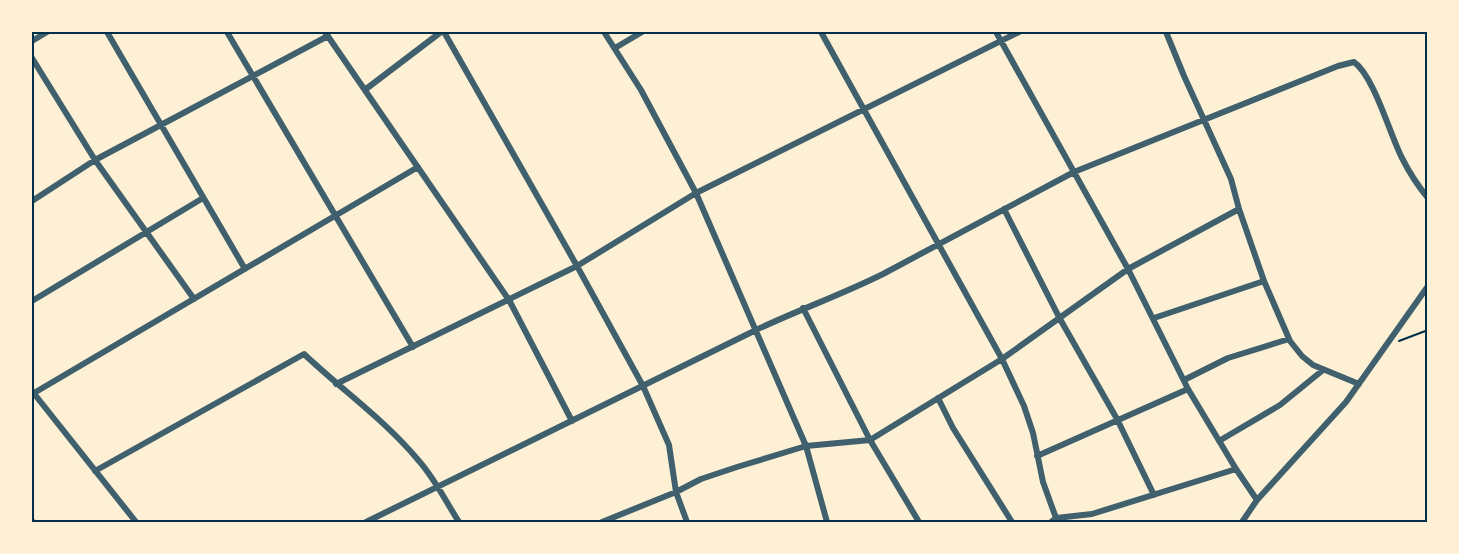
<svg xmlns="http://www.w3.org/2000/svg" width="1459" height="554" viewBox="0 0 1459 554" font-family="Quicksand,sans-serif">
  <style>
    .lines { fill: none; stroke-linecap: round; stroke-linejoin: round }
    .path { stroke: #003049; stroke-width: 2 }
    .minor { stroke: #3f606c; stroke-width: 6 }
    .neatline { fill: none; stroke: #003049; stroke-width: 2 }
  </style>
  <rect width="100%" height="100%" fill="#fdf0d5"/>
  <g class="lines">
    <!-- path -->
    <path class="path" d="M1399,341L1428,330"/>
    <!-- minor -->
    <path class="minor" d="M107,32L245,269
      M227,32L413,347
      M325,32L509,300L572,421
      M444,32L577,266L643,386L669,445L676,492L687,522
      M604,32L641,90L696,193L806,446L827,522
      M821,32L1002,359L1024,406L1033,433L1043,482L1056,518
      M996,32L1128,269L1188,389L1236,469L1257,500
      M1166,32L1184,76L1231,179L1239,209L1264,281L1290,341L1302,356L1313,365L1359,384
      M32,41L47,32
      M615,48L642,32
      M32,58L95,160L194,299
      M366,89L441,32
      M32,201L95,160L328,36
      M1004,209L1060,319L1117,419L1154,495
      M32,301L203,198
      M803,308L870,440L919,522
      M1154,318L1264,281
      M1184,380L1228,358L1289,339
      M336,384L577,266L696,193L1019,32
      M32,391L136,522
      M34,393L418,167
      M938,398L953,428L1012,522
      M1219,441L1280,405L1323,370
      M1037,456L1188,389
      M95,471L304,354C342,390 386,421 419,461C435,479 446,502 459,522
      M32,521L33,522
      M366,522L756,330C798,310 841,295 883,274L1074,172L1338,66L1354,62C1374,76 1390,135 1402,158C1409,172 1418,186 1428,198
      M602,522L676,492L701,479L737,467L806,446L870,440L1002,359L1128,269L1239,209
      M1051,522L1056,518L1092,514L1236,469
      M1242,522L1257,500L1346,402L1428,286"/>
  </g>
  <!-- border -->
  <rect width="1459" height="554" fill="none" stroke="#fdf0d5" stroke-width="66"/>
  <rect x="33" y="33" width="1393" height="488" class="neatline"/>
</svg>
